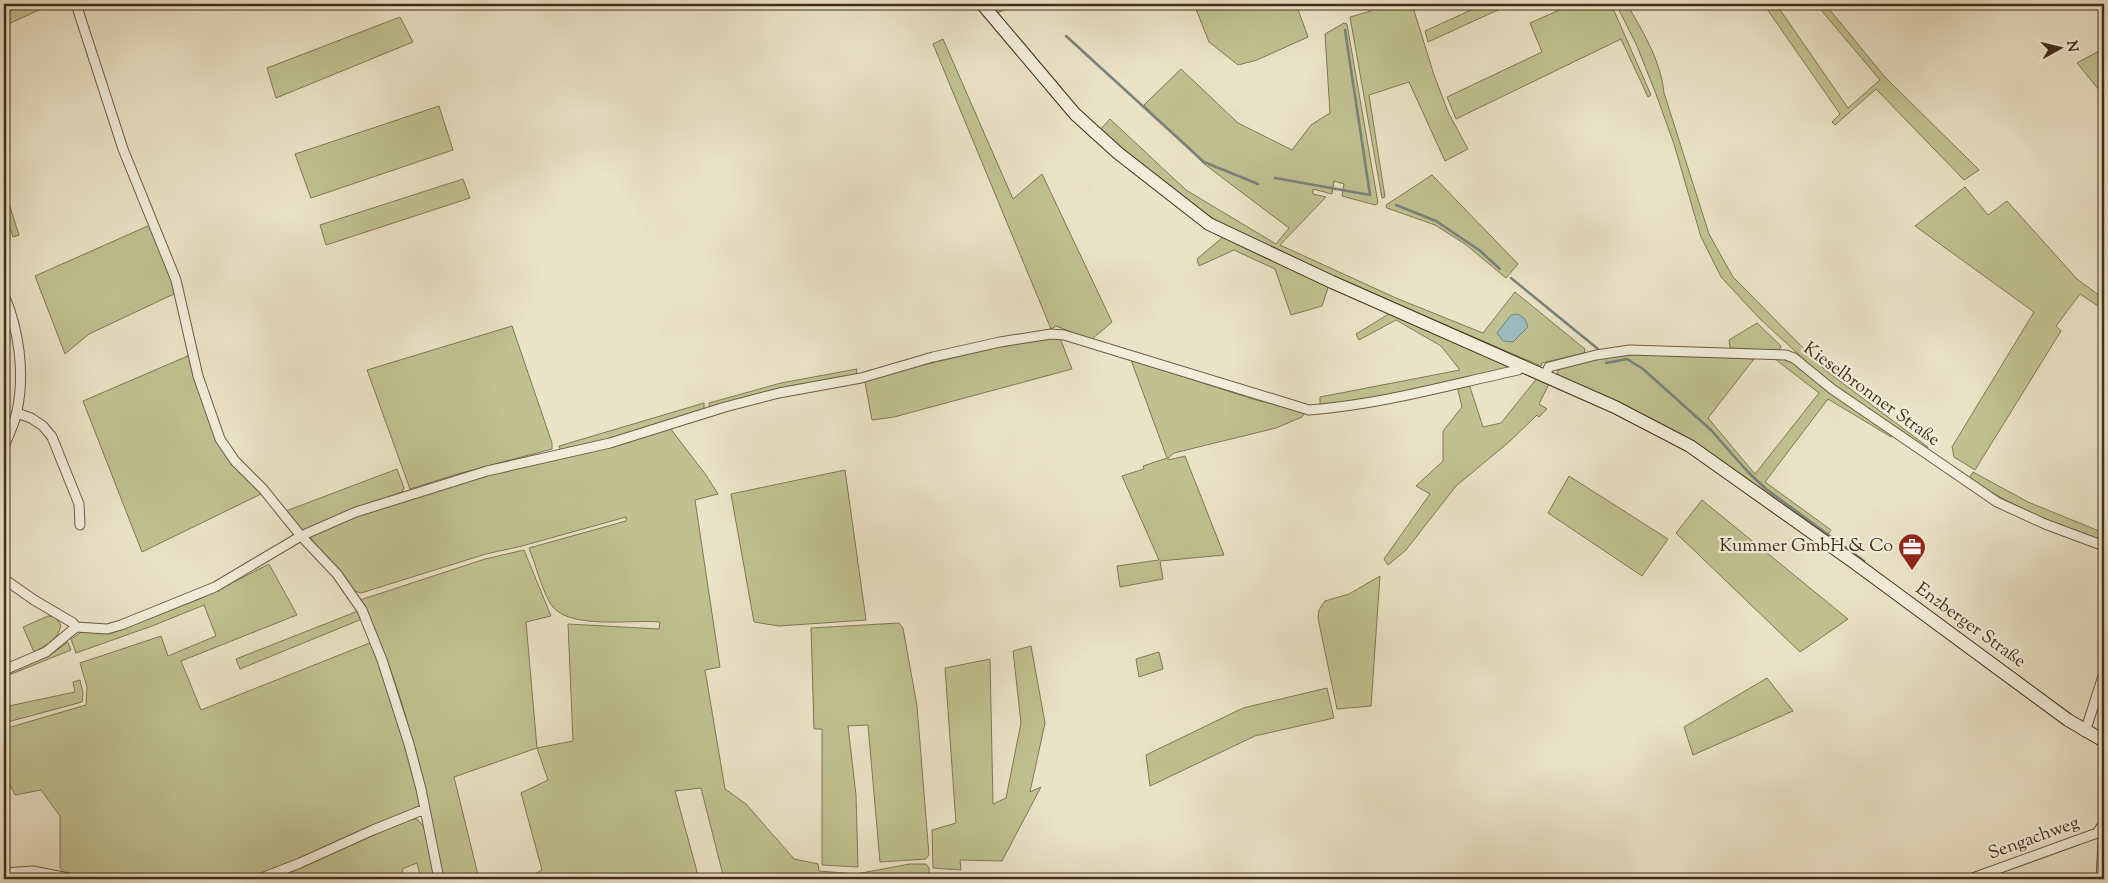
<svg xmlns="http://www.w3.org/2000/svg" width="2108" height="883" viewBox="0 0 2108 883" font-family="'Sorts Mill Goudy',serif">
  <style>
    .green { fill: #c0c190; stroke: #827754 }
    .water { fill: #9cbbbf; stroke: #78827c }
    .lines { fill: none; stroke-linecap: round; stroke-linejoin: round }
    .stream { stroke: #78827c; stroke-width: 2.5 }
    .minor-casing { stroke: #6d5a44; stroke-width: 11 }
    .secondary-casing { stroke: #432d18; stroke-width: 14 }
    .minor { stroke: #f2eddb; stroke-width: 9 }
    .secondary { stroke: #f2eddb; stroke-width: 12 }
    .labels { text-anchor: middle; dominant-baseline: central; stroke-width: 4.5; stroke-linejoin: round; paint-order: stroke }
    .street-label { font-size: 18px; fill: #432d18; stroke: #f2eddb }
    .poi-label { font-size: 18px; fill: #432d18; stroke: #f2eddb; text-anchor: end }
  </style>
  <rect width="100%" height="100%" fill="#ebe3c7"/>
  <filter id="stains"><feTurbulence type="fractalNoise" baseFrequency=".004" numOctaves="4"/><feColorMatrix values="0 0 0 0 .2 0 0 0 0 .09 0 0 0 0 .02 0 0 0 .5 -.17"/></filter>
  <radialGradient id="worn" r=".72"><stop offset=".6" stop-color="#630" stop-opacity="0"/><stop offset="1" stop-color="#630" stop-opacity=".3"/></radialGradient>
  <!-- green -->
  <path class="green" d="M4,4H52L4,26Z
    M987,4H1017L995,14Z
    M1194,4H1296L1308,37L1257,60L1238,65L1209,42Z
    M1370,4H1412L1434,75L1449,114L1468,149L1445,161L1409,82L1369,95L1385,197L1382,198L1350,17L1371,11Z
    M1484,4H1511L1428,42L1425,31Z
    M1573,4H1611L1651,95L1648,97L1621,39L1456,119L1447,97L1542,52L1530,23Z
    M1616,4H1627C1643,32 1661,61 1664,93L1709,234L1733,277L1825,370L1928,447L1926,451L1833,386L1760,319L1721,277L1701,237L1674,144L1656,94L1637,46Z
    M1773,4H1776L1848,108L1880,80L1816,4H1825L1884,76L1979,170L1964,180L1876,89L1835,125L1832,122L1840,114L1767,9Z
    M400,17L413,42L276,98L267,68Z
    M1344,23L1347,24L1378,203L1375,205L1342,196L1344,184L1334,181L1332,194L1313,189V194L1326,197L1280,245L1396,298L1483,333L1515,292L1585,349L1584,353L1542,363L1541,366L1273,251L1230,229L1187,202L1100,130L1110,119L1186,190L1276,244L1289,228L1203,163L1144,105L1181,69L1238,123L1292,150L1311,125L1330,113L1325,34Z
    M943,39L1013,199L1042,174L1112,322L1091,340L1056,326L1051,329L933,44Z
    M2099,51L2104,61V96L2077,63Z
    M439,106L453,150L311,198L295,154Z
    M1432,175L1518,264L1506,278L1465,244L1435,225L1387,208L1386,205Z
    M463,179L470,198L326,245L320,225Z
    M1965,187L1988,215L2007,201L2077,279L2104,299V310L2080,294L2056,326L2061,331L1975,470L1954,457L1952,447L2034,312L1915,226Z
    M4,188L19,235L13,237L4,208Z
    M150,225L172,278L176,293L89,334L65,354L35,276Z
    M1223,237L1329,285L1322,306L1291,315L1275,269L1234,250L1199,266L1197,259Z
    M1392,312L1516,366L1514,370L1338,404L1320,405V397L1460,370L1441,346L1396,320L1359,340L1356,334Z
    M1757,323L1781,346L1779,351L1730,348L1729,340Z
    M512,326L552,443V449L461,473L410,489L367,370Z
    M1053,338H1060L1072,369L894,417L872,420L865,382L868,378L1000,347Z
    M1641,354L1754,359L1708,418L1755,474L1819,393L1775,359L1779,357L1789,359L1893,434L1891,437L1828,399L1765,482L1831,530L1826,537L1750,482L1559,376L1557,373L1560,368L1591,359Z
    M190,355L230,460L247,479L263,493L142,552L83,401Z
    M1131,360L1256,400L1303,412L1304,414L1302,417L1276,428L1174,453L1168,458V460L1185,456L1224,555L1160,561L1163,579L1120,587L1117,566L1159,560L1122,476L1144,469L1143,466L1167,458Z
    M857,369L856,375L710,408L709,403L781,383Z
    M1538,377L1550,382L1539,404L1547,409L1539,417L1537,415L1509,442L1456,486L1406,550L1388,565L1384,559L1430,494L1416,486L1443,461V431L1462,407L1457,386L1469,384L1483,427L1501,423Z
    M704,403V410L610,439L561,451L559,446Z
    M670,428L706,475L718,494L695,500L720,667L705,670L725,789L746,804L794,859L818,864L819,871L856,874L910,864H926L929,868V879H724L701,788L675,791L699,879H526L542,870L521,793L548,780L537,748L454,777L479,879H442C424,785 405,685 360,600L485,559L524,550L551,616L526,622L537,748L573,741L568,624L659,629L660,622C632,619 566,631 550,603C541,587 536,566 529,548L626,521V517L522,546L486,554L361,593L354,591L310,537L363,513L501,470Z
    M397,469L404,488L402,492L302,531L286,511Z
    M845,470L866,620L779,626L754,622L731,494Z
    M1973,472L2028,502L2104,533V542C2057,524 2011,507 1969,478Z
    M1569,476L1668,539L1642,576L1548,513Z
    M1702,500L1848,619L1800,652L1676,533Z
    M269,564L297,615L181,661L201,710L372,642L410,758L421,802L418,808L269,874L251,879H88L87,877L65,874L60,868V816L41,790L15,795L4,773V729L86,705L87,687L80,663L161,636L168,656L216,636L204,605L152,626L76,653L71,639L83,631L112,633L202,598Z
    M1380,576L1371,706L1337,709L1318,618L1319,610L1325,601L1349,594Z
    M358,611L362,619L240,669L236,659Z
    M48,616L55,617L61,625C58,641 46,645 34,652L23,627Z
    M899,623L903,628L917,706L929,855L926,859L880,862L868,725L848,726L856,795L858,867L822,865V729H814L811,628Z
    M68,642L71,650L4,677V674L47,657Z
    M1031,646L1045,723L1030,792L1041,787L1002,861L960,860L961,870L933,868L932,830L956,823L945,668L990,659L993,804L1006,798L1021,723L1013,651Z
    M1159,652L1163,669L1139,677L1136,659Z
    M1767,678L1793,711L1693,755L1684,727Z
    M80,680L83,693L82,702L4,723V707L75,692L73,682Z
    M1327,688L1334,718L1255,736L1150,786L1146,755L1243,708Z
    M407,819H417L424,827L436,879H421L417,863L402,869L405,879H295L292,872Z"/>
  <!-- water -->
  <path class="water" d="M1518,314L1525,319L1528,327L1513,342L1503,341L1497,333L1511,315Z"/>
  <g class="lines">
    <!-- stream -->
    <path class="stream" d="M1066,36L1204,162L1258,184
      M1275,178L1370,195L1345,30
      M1396,205L1436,221L1479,250L1500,269
      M1511,278L1598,349
      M1606,363L1627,359L1643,369L1711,430L1747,471L1766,489L1864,561"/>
    <!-- minor casing -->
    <g class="minor-casing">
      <path id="minor" d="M76,4L123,149L176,280L198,376L220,439L235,461L263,489L301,536L337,574L362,610L382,660L409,744L421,789L439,879
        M4,295C19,329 25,374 17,411C15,423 8,436 4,447
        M1545,375L1549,367L1596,355L1630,350L1786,355L1794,358L1832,389L1997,502L2045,524L2104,546
        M17,413L31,418L43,426L52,437L79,504L80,525
        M4,579L34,600L73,623L76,627
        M4,670L46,652L76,627L107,629L121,625L215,587L301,536L356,512L487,471L610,443L725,407L779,393L861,378L933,357L1000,342L1051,334L1064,335L1309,410C1379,405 1449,385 1518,370L1523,365
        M2085,732L2104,673
        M4,873L33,871L73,879
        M259,879L300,863L373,830L425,809
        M1970,879L2097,833L2104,823
        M2101,879L2104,825"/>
    </g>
    <!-- secondary casing -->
    <g class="secondary-casing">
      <path id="secondary" d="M982,4L1075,114L1118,153L1209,224L1332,282L1615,407L1690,446L1855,563L2068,720L2104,741"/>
    </g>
    <!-- minor -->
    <use href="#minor" class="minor"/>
    <!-- secondary -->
    <use href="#secondary" class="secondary"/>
  </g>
  <!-- icons -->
  <defs>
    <g id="office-pin" transform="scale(1.4375)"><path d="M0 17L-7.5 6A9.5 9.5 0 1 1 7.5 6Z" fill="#8f2418" stroke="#f2eddb"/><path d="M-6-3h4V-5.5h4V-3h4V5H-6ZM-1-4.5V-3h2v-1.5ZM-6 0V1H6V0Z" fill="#fff"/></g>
  </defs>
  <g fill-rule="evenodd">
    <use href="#office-pin" x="1912" y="547"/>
  </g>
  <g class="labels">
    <!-- street labels -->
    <g class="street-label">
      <text transform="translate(1871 395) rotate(36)">Kieselbronner Straße</text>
      <text transform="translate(1970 626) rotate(36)">Enzberger Straße</text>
      <text transform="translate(2034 839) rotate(-20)">Sengachweg</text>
    </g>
    <!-- poi labels -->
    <g class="poi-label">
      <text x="1893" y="547">Kummer GmbH &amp; Co</text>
    </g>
  </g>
  <!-- margin -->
  <rect width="2108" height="883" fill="none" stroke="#ebe3c7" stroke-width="20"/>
  <rect x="5" y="5" width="2098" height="873" fill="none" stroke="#432d18" stroke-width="2.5"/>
  <rect x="10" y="10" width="2088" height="863" fill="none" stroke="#432d18"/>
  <!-- north arrow -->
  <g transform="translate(2060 48) rotate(82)" stroke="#f2eddb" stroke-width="4" paint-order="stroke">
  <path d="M0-4L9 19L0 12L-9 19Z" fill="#432d18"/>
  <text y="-8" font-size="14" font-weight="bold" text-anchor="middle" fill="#432d18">N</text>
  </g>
  <rect width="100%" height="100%" filter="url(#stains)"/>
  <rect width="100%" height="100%" fill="url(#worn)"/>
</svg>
